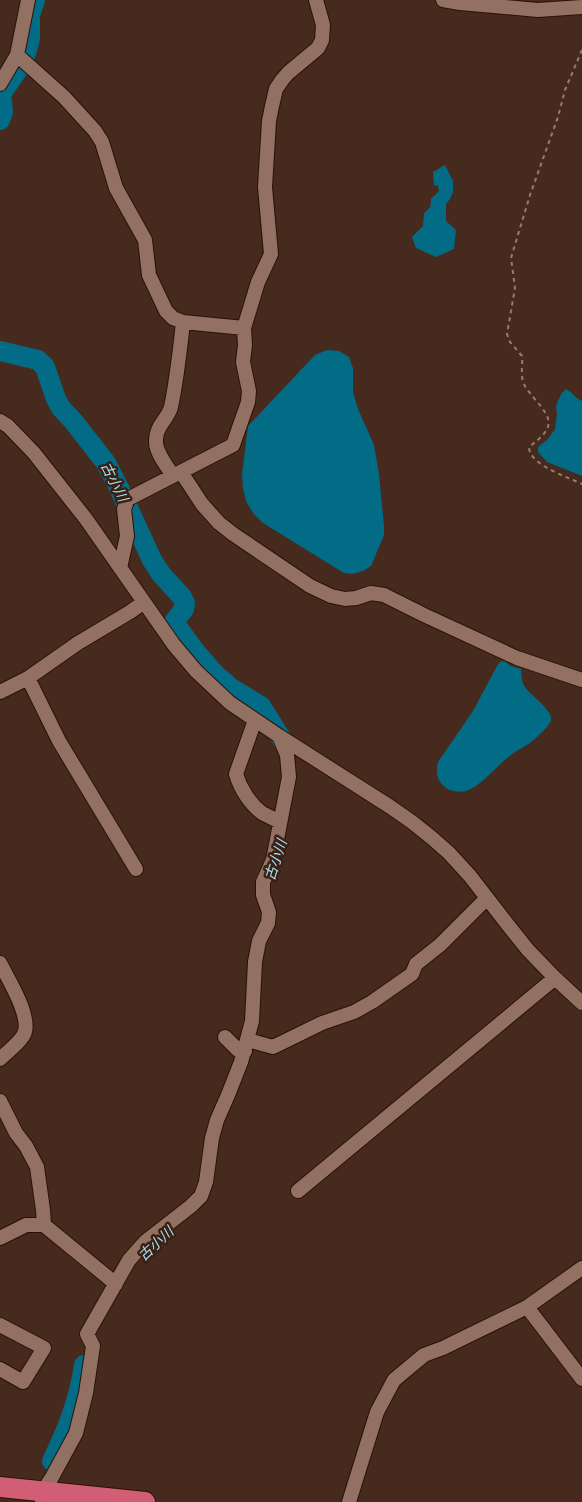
<svg xmlns="http://www.w3.org/2000/svg" width="582" height="1502" viewBox="0 0 582 1502" font-family="'Nunito Sans','Noto Sans JP',sans-serif">
  <style>
    .water { fill: #026c86 }
    .lines { fill: none; stroke-linecap: round; stroke-linejoin: round }
    .river { stroke: #026c86; stroke-width: 20 }
    .minor-casing { stroke: #2b1206; stroke-width: 16 }
    .highway-casing { stroke: #2b1206; stroke-width: 22 }
    .path { stroke: #967d72; stroke-width: 2; stroke-dasharray: 4 4; stroke-linecap: butt }
    .minor { stroke: #927162; stroke-width: 14 }
    .highway { stroke: #d15e75; stroke-width: 20 }
    .labels { text-anchor: middle; dominant-baseline: central; stroke-width: 5; stroke-linejoin: round; paint-order: stroke }
    .water-label { font-size: 14px; font-style: italic; fill: #a4e5fc; stroke: #3b2013 }
  </style>
  <rect width="100%" height="100%" fill="#462a1d"/>
  <!-- water -->
  <path class="water" d="M445,165L453,181V192L450,199L446,204V221L456,230L454,249L436,257L416,248L412,237L423,226L424,213C430,209 431,206 431,199L439,191L438,186L434,185L433,172Z
    M327,350L339,351L349,357L353,368V392L358,409L374,445L379,474L384,526V535L371,566L363,571L352,574L344,573L263,523L253,513L246,501L243,488L242,474L248,426L315,355Z
    M566,389C572,392 576,399 582,401V476L547,462L538,452V447L548,439L555,429L557,414L556,406L561,394Z
    M504,661L511,666L521,669C522,675 521,682 525,687C530,695 553,710 551,720C550,726 535,739 530,743C524,747 517,750 511,755C497,765 482,786 466,791C457,793 447,791 441,783C436,777 436,769 438,762L473,711L497,666L500,662Z"/>
  <g class="lines">
    <!-- river -->
    <path class="river" d="M0,120L3,112L1,94L21,65L26,53L30,39V15L35,0
      M0,351L38,360L45,367L56,399L61,408L74,422L106,463L119,488L152,560L161,574L182,597L185,603L184,609L174,622L195,651L214,673L231,688L261,706L286,746
      M52,1461C67,1430 79,1400 84,1365"/>
    <!-- minor casing -->
    <g class="minor-casing">
      <path id="minor" d="M443,0L460,3L538,10L582,7
        M17,55L64,97L95,131L102,142L116,188L145,240L149,275L166,311L173,318L183,322L244,328
        M0,84L17,55L28,0
        M0,421L8,426L34,453L86,519L174,645L196,671L230,703L279,736L389,806L412,822L432,838L449,853L470,876L508,925L528,950L555,978L582,1003
        M181,472L202,504L219,523L233,534L310,586L331,596L345,599L356,598L371,593L384,595L424,615L517,658L582,680
        M173,476C167,466 156,453 156,442C155,426 168,419 171,407C177,379 180,350 183,322
        M120,568L127,536L124,509L128,499L233,445L248,402L249,391L243,362L245,345L244,328L258,282L271,254L265,187L269,121L272,106L276,89L282,80L288,73L318,48L322,40L323,25L316,0
        M28,678L59,741L136,869
        M0,692L28,678L78,643L130,612L144,602
        M255,720L236,774C240,788 250,804 262,813C268,816 274,819 280,822
        M0,963C8,979 34,1020 23,1036C17,1045 7,1052 0,1059
        M225,1037L238,1050L245,1051
        M248,1040L273,1047L322,1023L354,1012L372,1002L412,974L416,964L440,945L487,898
        M0,1101L16,1133L26,1146L37,1167L43,1210L44,1225
        M298,1191L555,978
        M0,1238L26,1225H44L116,1284
        M527,1307L582,1379
        M0,1325L44,1348L23,1382L0,1369
        M42,1502L43,1491L51,1479L76,1433L86,1393L93,1346L87,1334L129,1260L146,1241L191,1206L201,1196L206,1182L212,1138L217,1120L228,1095L241,1062L252,1021L255,962L259,941L268,923L269,912L263,895V882L273,860L289,777L287,755L279,736
        M349,1502L377,1412L394,1380L424,1355L443,1348L527,1307L582,1268"/>
    </g>
    <!-- highway casing -->
    <g class="highway-casing">
      <path id="highway" d="M0,1487L145,1502"/>
    </g>
    <!-- path -->
    <path class="path" d="M582,50L565,90L558,117L530,195L511,258L515,288L507,334L510,342L522,356C523,365 520,375 524,384C526,389 530,393 533,397C554,421 555,427 529,447C529,465 568,477 582,484"/>
    <!-- minor -->
    <use href="#minor" class="minor"/>
    <!-- highway -->
    <use href="#highway" class="highway"/>
  </g>
  <g class="labels">
    <!-- water labels -->
    <g class="water-label">
      <text transform="translate(114 482) rotate(63)">古小川</text>
      <text transform="translate(276 860) rotate(-72)">古小川</text>
      <text transform="translate(156 1244) rotate(-43)">古小川</text>
    </g>
  </g>
</svg>
